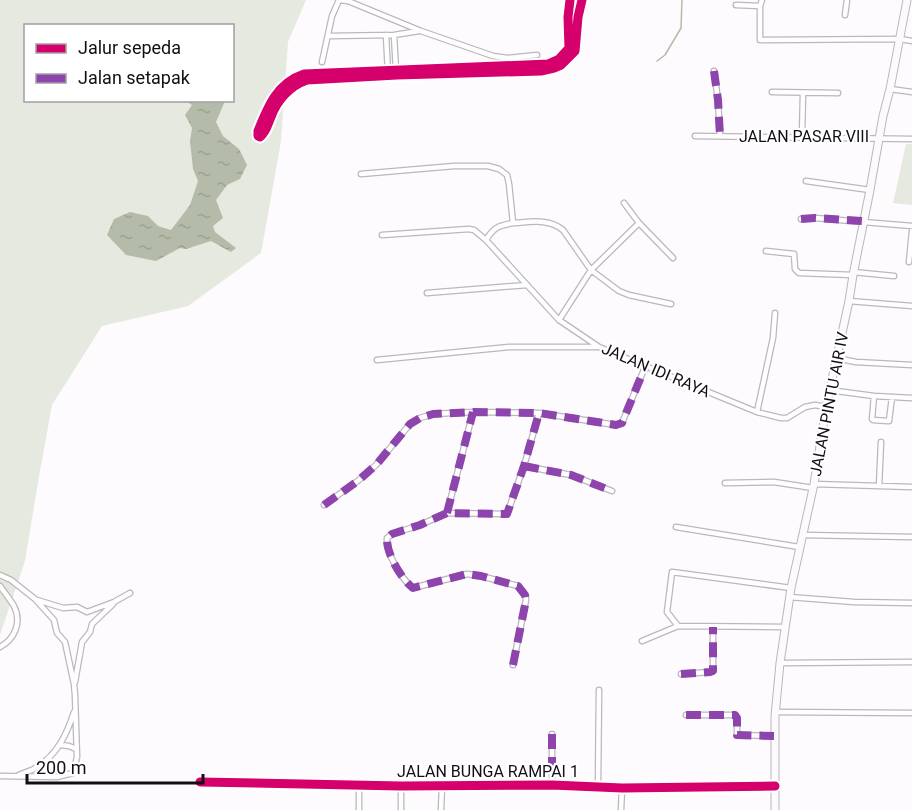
<svg xmlns="http://www.w3.org/2000/svg" width="912" height="810" viewBox="0 0 912 810" font-family="Roboto,sans-serif">
  <style>
    .grass { fill: #e6e9df; fill-rule: evenodd }
    .water { fill: url(#water-ripples) }
    .lines { fill: none; stroke-linecap: round; stroke-linejoin: round }
    .stream { stroke: #b5bba9; stroke-width: 1.5 }
    .street-casing { stroke: #bbb7bd; stroke-width: 7 }
    .secondary-casing { stroke: #bbb7bd; stroke-width: 9 }
    .street { stroke: #fffeff; stroke-width: 4.5 }
    .secondary { stroke: #fcfafc; stroke-width: 7 }
    .quiet { stroke: #8e44ad; stroke-width: 8; stroke-dasharray: 15 8; stroke-linecap: butt }
    .cycleway-casing { stroke: #fff; stroke-width: 13 }
    .cycleway { stroke: #d6006c; stroke-width: 9 }
    .labels { text-anchor: middle; dominant-baseline: central; stroke-width: 4.5; stroke-linejoin: round; paint-order: stroke }
    .street-label { font-size: 16px; fill: #130d16; stroke: #fff }
  </style>
  <defs>
    <pattern id="water-ripples" width="26" height="14" patternUnits="userSpaceOnUse" patternTransform="scale(1.5)"><rect width="26" height="14" fill="#b5bba9"/><path d="M2 4q2-2 4 0t4 0M15 11q2-2 4 0t4 0" fill="none" stroke="#9ba091"/></pattern>
  </defs>
  <rect width="100%" height="100%" fill="#fdfbfe"/>
  <!-- grass -->
  <path class="grass" d="M0,0H306L288,42L281,141L261,253L188,306L102,326L52,405L38,482L25,561L0,635ZM26,26H232V100H26Z
    M906,144H912V205L893,203Z"/>
  <!-- water -->
  <path class="water" d="M186,101H225L216,122L223,136L239,149L247,165L240,179L227,185L216,200L223,218L213,226L215,232L236,248L231,252L211,241L186,249L180,248L156,261L126,255L107,235L114,219L130,212L148,216L158,226L171,230L190,205L198,181L193,169L190,141L192,128L185,115L192,105Z"/>
  <g class="lines">
    <!-- stream -->
    <path class="stream" d="M657,61L665,55L681,28L682,0"/>
    <!-- street casing -->
    <g class="street-casing">
      <path id="street" d="M570,0L568,17L569,48L559,59L548,64L304,74C277,83 268,106 258,131V136L260,137C266,133 268,124 271,117C277,100 290,86 307,80L397,75L541,71L554,68L561,65L575,51L578,17L582,0
        M762,0L760,6V40L900,39L912,41
        M736,5L760,6
        M845,15L847,0
        M386,35L388,73
        M394,35L396,71
        M329,36L394,35L419,31
        M322,62L332,16L339,0L348,1L421,31L493,56L507,58L537,55
        M714,71L718,100L720,136
        M890,89L912,92
        M772,92L838,93
        M695,136L912,139
        M802,136L803,93
        M361,174L454,166H488L499,169L507,175L509,184L513,223C498,226 494,227 486,240
        M806,181L870,190
        M624,203L639,223L673,258
        M801,219L815,218L912,226
        M513,223C530,222 549,218 563,230L591,270L619,291L629,295L671,304
        M382,235L469,229L474,230L486,240L559,320L599,347L757,412L781,418H787L805,407L815,405L826,407
        M766,251L794,254L795,269L799,273L853,275
        M909,262L912,231
        M853,272L894,276
        M427,293L527,285
        M849,301L912,306
        M559,320L591,270L639,223
        M835,358L856,362L912,365
        M377,360L509,347H599
        M829,390L874,396L912,398
        M874,396L872,419L873,420L888,421H889L892,397
        M757,412L773,338L775,313
        M524,466L571,475L612,491
        M725,483L774,482L813,488
        M814,484L912,487
        M879,486L881,442
        M324,505L359,480L376,465L410,424L420,418L433,414L473,412L539,413L616,425L622,423L645,367
        M447,513L473,412
        M676,527L799,547
        M802,535L912,537
        M0,575L11,580L35,599L54,620L57,633L65,642L74,684L75,695L77,757L73,773L57,777L0,776
        M0,586C4,592 10,599 14,606C22,622 15,639 0,647
        M789,597L854,602L912,603
        M37,600L63,608L77,607L87,612L114,602L130,593
        M678,626L667,612L672,572L791,588
        M642,641L678,626L785,627
        M780,663L912,662
        M513,665L526,600L525,595L518,586L481,576L467,574L413,588C401,579 386,553 387,538L392,534L420,525L447,513L507,514L524,466L539,413
        M681,674L710,672L713,671V627
        M75,682L82,642L90,632L92,624L113,604
        M776,712L912,713
        M686,715H735L737,718V735L774,736
        M552,734V785
        M60,745L69,746L76,749
        M19,775C25,772 32,771 37,767C57,755 67,734 74,712
        M200,782L401,786L552,785L622,788L775,786
        M401,786V810
        M598,786L599,690
        M359,810V785
        M441,810L442,786
        M621,810L622,788"/>
    </g>
    <!-- secondary casing -->
    <g class="secondary-casing">
      <path id="secondary" d="M775,810V716L780,663L791,588L814,484L826,407L849,301L853,275L870,190L883,116L890,89L907,0"/>
    </g>
    <!-- street -->
    <use href="#street" class="street"/>
    <!-- secondary -->
    <use href="#secondary" class="secondary"/>
    <!-- quiet -->
    <path class="quiet" d="M714,71L718,100L720,136
      M801,219L815,218L863,221
      M524,466L571,475L612,491
      M324,505L359,480L376,465L410,424L420,418L433,414L473,412L539,413L616,425L622,423L645,367
      M447,513L473,412
      M513,665L526,600L525,595L518,586L481,576L467,574L413,588C401,579 386,553 387,538L392,534L420,525L447,513L507,514L524,466L539,413
      M681,674L710,672L713,671V627
      M686,715H735L737,718V735L774,736
      M552,734V785"/>
    <!-- cycleway casing -->
    <g class="cycleway-casing">
      <path id="cycleway" d="M570,0L568,17L569,48L559,59L548,64L304,74C277,83 268,106 258,131V136L260,137C266,133 268,124 271,117C277,100 290,86 307,80L397,75L541,71L554,68L561,65L575,51L578,17L582,0
        M200,782L401,786L552,785L622,788L775,786"/>
    </g>
    <!-- cycleway -->
    <use href="#cycleway" class="cycleway"/>
  </g>
  <g class="labels">
    <!-- street labels -->
    <g class="street-label">
      <text x="804" y="136">JALAN PASAR VIII</text>
      <text transform="translate(656 370) rotate(23)">JALAN IDI RAYA</text>
      <text transform="translate(829 404) rotate(-79)">JALAN PINTU AIR IV</text>
      <text x="488" y="771">JALAN BUNGA RAMPAI 1</text>
    </g>
  </g>
  <!-- legend -->
  <rect x="24" y="24" width="210" height="78" fill="#ffffff" stroke="#a19ea2" stroke-width="1.5"/>
  <rect x="36" y="44" width="30" height="9" fill="#d6006c" stroke="#a19ea2" stroke-width="1.5"/>
  <text x="78" y="54" font-size="18" fill="#130d16">Jalur sepeda</text>
  <rect x="36" y="74" width="30" height="9" fill="#8e44ad" stroke="#a19ea2" stroke-width="1.5"/>
  <text x="78" y="84" font-size="18" fill="#130d16">Jalan setapak</text>
  <!-- scale -->
  <path d="M27 774v9h176v-9" fill="none" stroke="#130d16" stroke-width="3"/>
  <text x="36" y="774" font-size="18" fill="#130d16" stroke="#ffffff" stroke-width="4.5" paint-order="stroke">200 m</text>
</svg>
